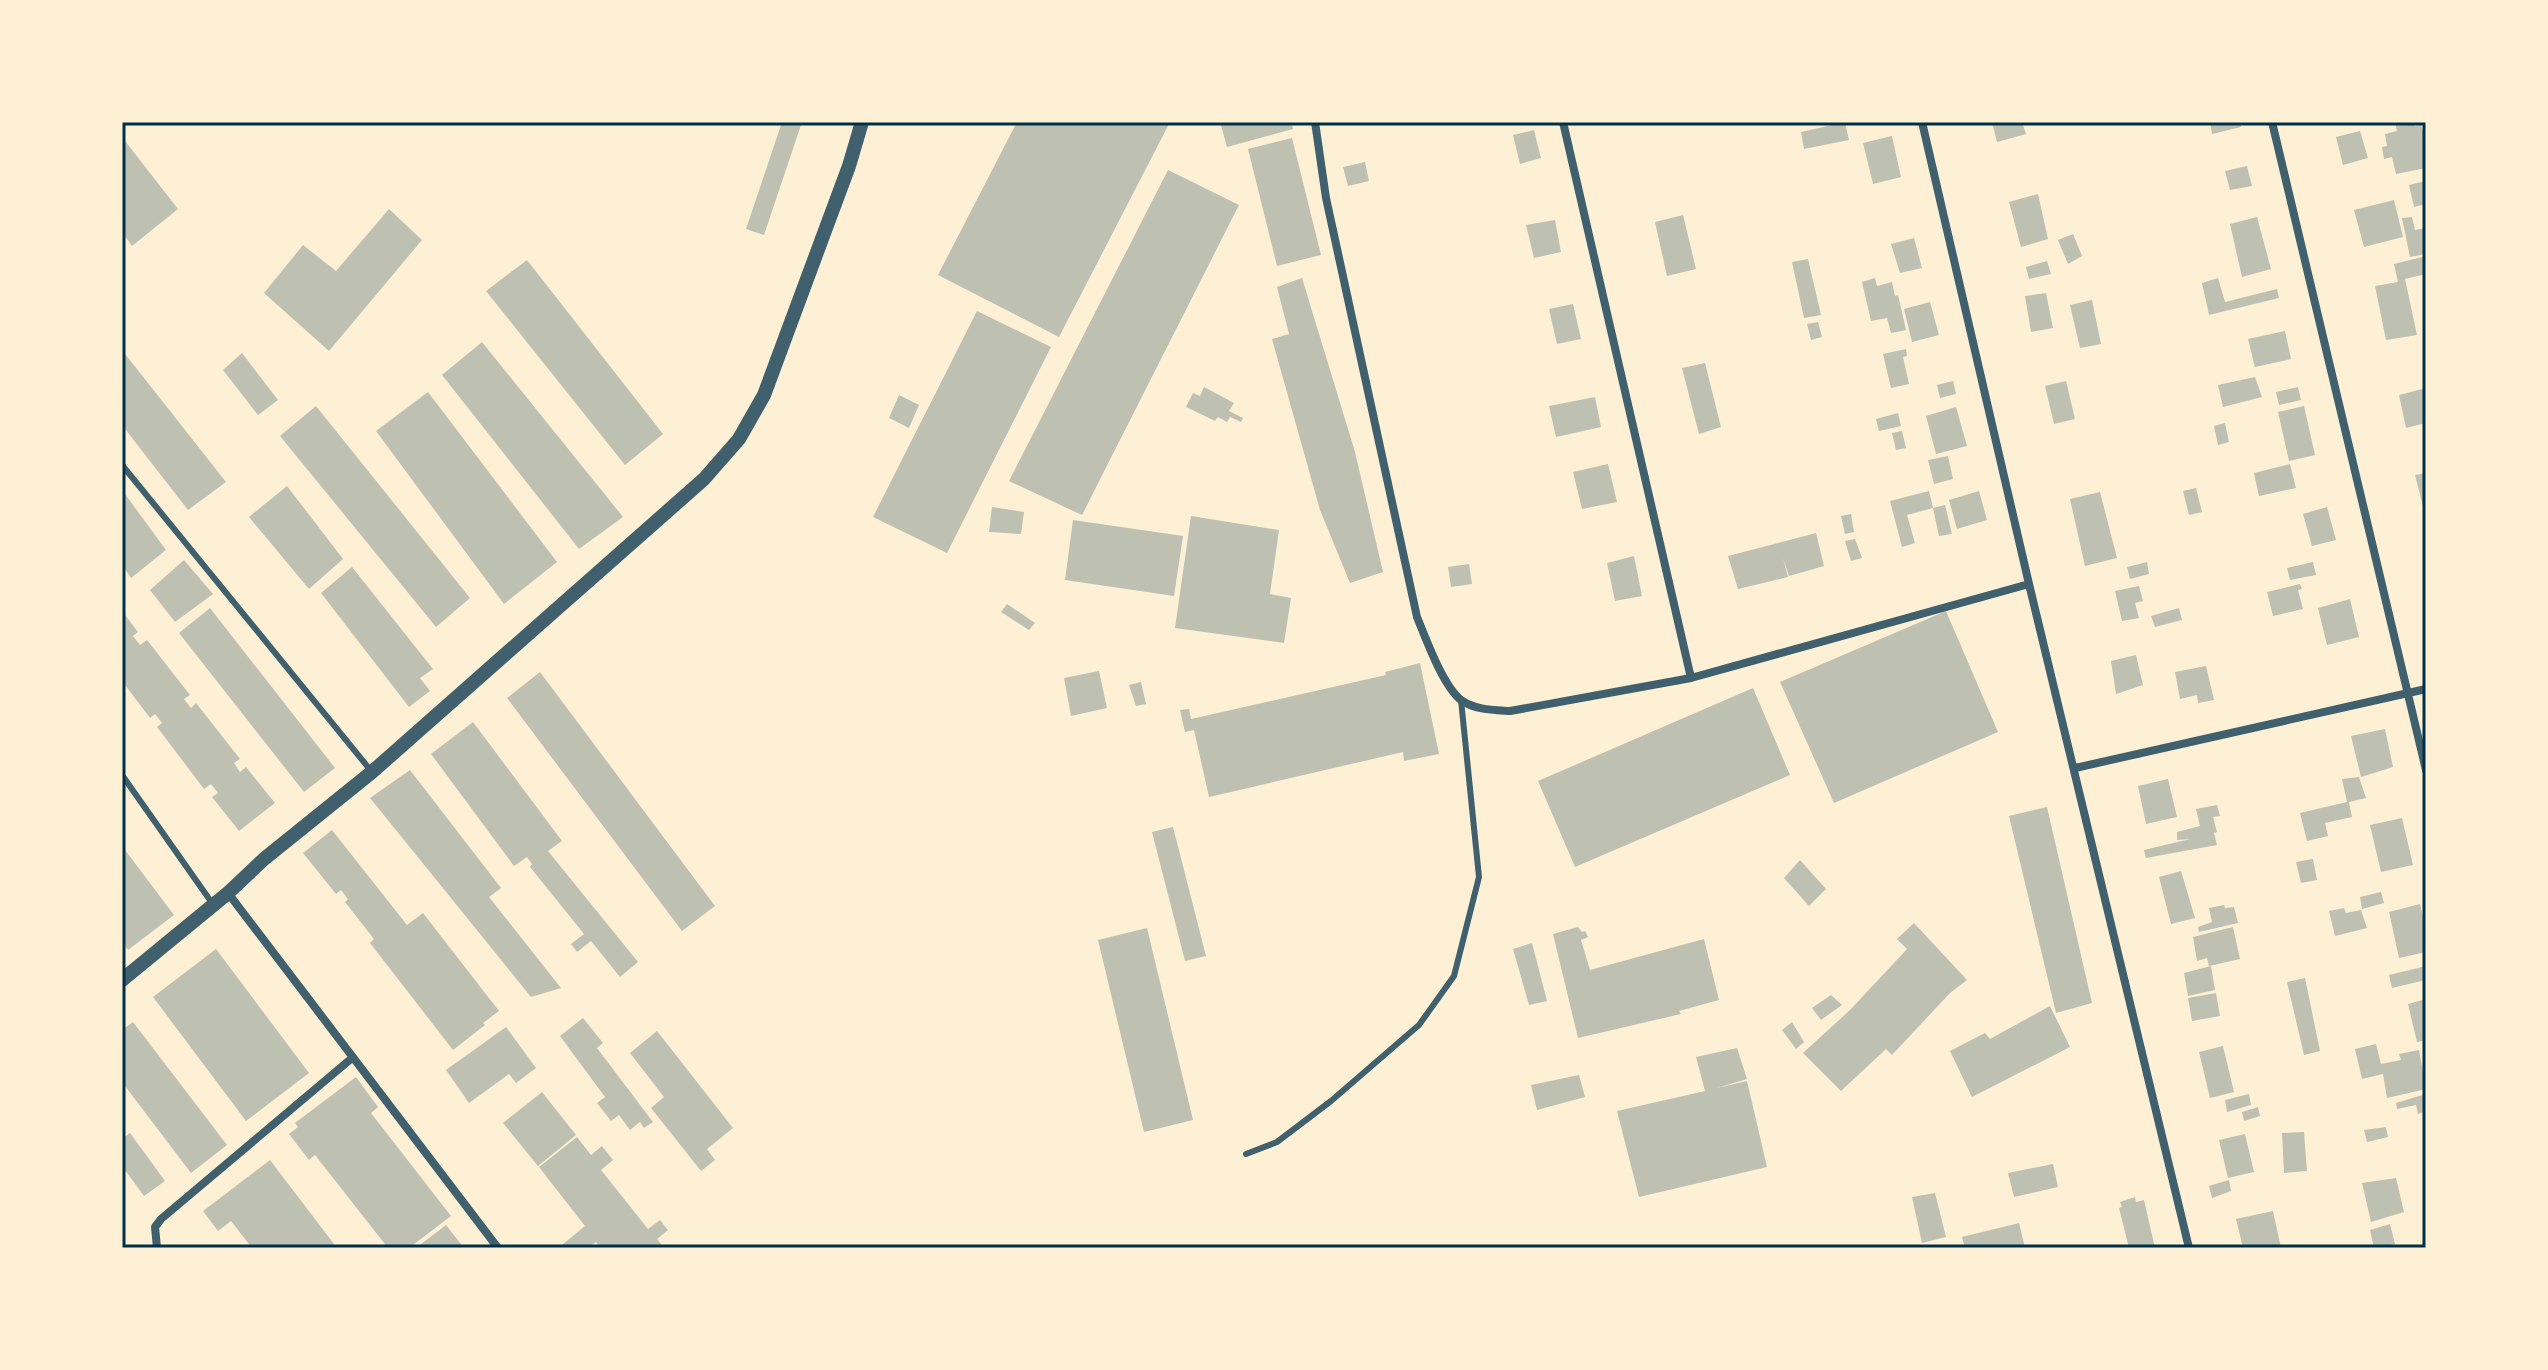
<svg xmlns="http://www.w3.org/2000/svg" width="2548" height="1370" viewBox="0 0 2548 1370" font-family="'Fira Sans',sans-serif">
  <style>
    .building { fill: #bec0b2 }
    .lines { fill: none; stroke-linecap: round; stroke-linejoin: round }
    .service { stroke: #3f606c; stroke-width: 6 }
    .minor { stroke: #3f606c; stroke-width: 8 }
    .tertiary { stroke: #3f606c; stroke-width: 14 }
    .neatline { fill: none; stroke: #003049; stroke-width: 3 }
  </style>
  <rect width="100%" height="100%" fill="#fdf0d5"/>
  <!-- building -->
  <path class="building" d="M782,122H802L764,235L746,229Z
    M1017,122H1170L1059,337L938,275Z
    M1220,122H1291L1293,129L1227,147Z
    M1845,122L1849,140L1804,149L1801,132Z
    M1992,122H2022L2026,134L1997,142Z
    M2210,122H2240L2241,127L2212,134Z
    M2395,122H2414L2415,126L2421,125L2426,142V168L2396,174L2392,157L2384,159L2382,147L2387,146L2385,134L2397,131Z
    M1534,130L1541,158L1520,164L1513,135Z
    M2360,131L2368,158L2343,165L2336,137Z
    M1892,136L1901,177L1873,184L1863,143Z
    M122,137L178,209L132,246L122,232Z
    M1292,138L1321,255L1277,266L1248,149Z
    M1365,162L1369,181L1348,186L1343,167Z
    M2247,166L2252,186L2230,190L2225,171Z
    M1168,170L1239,205L1082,515L1009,481Z
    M2426,181V204L2414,207L2409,185Z
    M2038,194L2048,239L2021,247L2009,202Z
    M2394,200L2403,237L2364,247L2354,210Z
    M389,209L422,240L329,351L264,293L303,245L336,271Z
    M1683,215L1696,269L1667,276L1655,222Z
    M2257,217L2271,269L2242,277L2230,224Z
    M2412,217L2415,230L2426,228V254L2410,257L2402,218Z
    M1555,220L1561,252L1534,258L1526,225Z
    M2073,234L2082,256L2068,264L2058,240Z
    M1914,238L1922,268L1900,273L1891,244Z
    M2426,256V274L2405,279L2417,335L2386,340L2375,286L2398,282L2394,264Z
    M1808,259L1821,315L1804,318L1792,262Z
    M527,260L663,434L625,465L486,291Z
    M2047,261L2051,274L2029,279L2026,267Z
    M1302,278L1355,452L1383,572L1350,583L1320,510L1272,339L1289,334L1277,287Z
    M1875,278L1877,286L1892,282L1895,296L1898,295L1906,330L1891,333L1887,318L1871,321L1862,282Z
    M2218,278L2225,302L2277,289L2279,298L2209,315L2202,283Z
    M2046,293L2053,328L2031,332L2025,296Z
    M2092,300L2101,344L2080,348L2070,305Z
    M1930,302L1939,335L1912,342L1904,309Z
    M1573,304L1581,339L1557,344L1549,309Z
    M977,311L1051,347L947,553L873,517Z
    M1818,322L1822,337L1811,340L1807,324Z
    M2285,331L2291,359L2255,367L2248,339Z
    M482,342L623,517L579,549L442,375Z
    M1906,349L1907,356L1903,357L1909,384L1891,388L1883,354Z
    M122,350L226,482L188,510L122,425Z
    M242,353L278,400L258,415L223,370Z
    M1705,363L1721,427L1699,434L1682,368Z
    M2255,377L2262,397L2223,407L2218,385Z
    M1953,381L1956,394L1940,398L1937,385Z
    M2066,381L2075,419L2054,424L2045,386Z
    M1204,387L1234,403L1229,411L1243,418L1241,422L1230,417L1227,422L1218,417L1215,421L1186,407L1193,393L1200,396Z
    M2298,387L2301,400L2279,405L2276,392Z
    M2426,388V423L2406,428L2399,395Z
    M428,392L557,562L504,604L376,431Z
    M899,395L919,405L909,428L889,418Z
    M1595,397L1601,427L1556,437L1549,406Z
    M316,406L470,598L436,627L280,436Z
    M2304,406L2315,455L2289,461L2278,412Z
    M1956,407L1967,446L1936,454L1926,416Z
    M1898,413L1901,426L1879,431L1876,419Z
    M2225,423L2229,442L2218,445L2214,426Z
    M1902,431L1906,448L1896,450L1892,433Z
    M1948,456L1953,479L1934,484L1928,460Z
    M1608,464L1617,502L1582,509L1573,472Z
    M2290,464L2296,488L2259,496L2254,473Z
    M2426,473V514H2425L2415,475Z
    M287,486L343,559L309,589L249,517Z
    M2196,488L2202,512L2189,515L2183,491Z
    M122,490L166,550L131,578L122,565Z
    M1929,491L1933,508L1907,515L1915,543L1902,547L1890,501Z
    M1979,491L1987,520L1957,529L1949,500Z
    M2100,492L2117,558L2085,566L2070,499Z
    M1945,505L1952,534L1939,536L1933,508Z
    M992,507L1024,512L1021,534L989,532Z
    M2327,507L2336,540L2312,546L2303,514Z
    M1851,514L1854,532L1845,534L1841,516Z
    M1191,516L1279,530L1270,594L1291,598L1284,643L1175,628Z
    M1073,520L1183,536L1174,596L1065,580Z
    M1816,533L1824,566L1789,576L1783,558L1788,577L1738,589L1728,556Z
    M1855,539L1862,558L1851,561L1845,541Z
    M1634,556L1642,596L1615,601L1607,563Z
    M184,560L213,594L175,622L150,590Z
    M2147,562L2149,574L2130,579L2127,567Z
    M2313,562L2316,575L2290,580L2287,568Z
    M1469,564L1472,584L1451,587L1448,567Z
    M352,567L433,669L420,678L430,691L409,707L321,593Z
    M2300,584L2302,589L2298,590L2303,609L2273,616L2267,592Z
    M2139,586L2143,601L2135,603L2139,618L2122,621L2115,591Z
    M2350,599L2359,637L2327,645L2318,608Z
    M1007,604L1035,623L1029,630L1001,612Z
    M210,608L335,768L304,792L179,633Z
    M2179,608L2182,620L2155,627L2151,616Z
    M122,611L138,632L133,636L140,645L147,640L190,695L184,699L191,708L196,703L240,759L234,763L240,772L246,767L275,803L239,831L212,797L218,793L211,784L204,789L157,727L162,723L155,714L150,718L122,681Z
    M1946,611L1998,732L1834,803L1780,682Z
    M2136,655L2143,685L2116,694L2111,661Z
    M1420,663L1439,754L1404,761L1403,752L1209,797L1194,730L1185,732L1180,710L1189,709L1191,719L1386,675L1385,672Z
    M2206,666L2214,700L2198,703L2197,695L2180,699L2175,672Z
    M1099,671L1107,708L1071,716L1064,678Z
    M540,672L715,906L682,931L507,698Z
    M1141,682L1146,704L1136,706L1129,685Z
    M1753,688L1790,775L1575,867L1538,781Z
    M473,722L562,841L548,851L638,962L620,977L591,941L577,952L571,944L584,934L530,867L532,864L527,857L514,866L431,754Z
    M2385,729L2393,767L2361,777L2351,736Z
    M410,770L501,888L489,897L561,988L531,997L370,798Z
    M2359,777L2366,798L2349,802L2352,817L2325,823L2328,836L2307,841L2300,813L2347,802L2342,779Z
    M2168,779L2177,817L2146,824L2138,786Z
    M2217,805L2220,816L2213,817L2217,832L2214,833L2217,845L2146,858L2144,850L2190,839L2177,840V832L2200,826L2196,809Z
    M2047,807L2092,1003L2056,1013L2009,816Z
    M2402,818L2413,865L2381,872L2370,825Z
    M1173,827L1206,956L1185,961L1152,832Z
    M332,830L407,925L423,913L499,1011L483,1023L485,1025L453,1050L370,943L374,939L345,902L348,899L341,890L336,894L303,853Z
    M122,846L174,915L128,950L122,942Z
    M2313,859L2317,880L2301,883L2296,862Z
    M1800,860L1826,889L1809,906L1784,878Z
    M2181,871L2195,918L2171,924L2159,877Z
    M2381,892L2384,903L2362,909L2360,897Z
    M2420,904L2426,929V952L2399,958L2389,912Z
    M2224,905L2225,908L2234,907L2238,923L2199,932L2198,927L2212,922L2209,908Z
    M2344,908L2346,913L2361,910L2367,928L2335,936L2329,911Z
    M1914,923L1967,980L1950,993L1892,1055L1886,1049L1841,1091L1803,1053L1850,1010L1907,949L1897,939Z
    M1578,927L1582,932L1585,931L1588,937L1581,940L1590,970L1704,939L1719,1000L1679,1011L1681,1014L1578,1038L1553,934Z
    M2233,927L2240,959L2209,966L2207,958L2197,961L2193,937Z
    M1147,928L1193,1120L1144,1132L1098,940Z
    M1532,943L1547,1001L1529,1005L1513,949Z
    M216,949L309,1073L246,1121L153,997Z
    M2211,966L2215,990L2188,996L2184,973Z
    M2426,966V980L2392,988L2389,975Z
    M2305,978L2320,1051L2304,1055L2287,982Z
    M2216,993L2220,1016L2192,1021L2188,998Z
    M1831,995L1842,1005L1821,1020L1812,1008Z
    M2426,999V1040L2417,1042L2408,1004Z
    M2050,1006L2070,1047L1972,1097L1950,1051L1985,1033L1990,1039Z
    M583,1018L603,1043L597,1048L653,1122L644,1128L640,1122L630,1130L619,1115L611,1121L597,1103L605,1097L560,1036Z
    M133,1022L227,1145L191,1173L122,1082V1030Z
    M1792,1022L1804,1042L1796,1049L1782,1030Z
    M506,1027L536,1068L516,1083L509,1074L469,1103L446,1070Z
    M657,1031L733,1128L707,1149L715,1160L701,1171L651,1108L664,1097L630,1053Z
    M2376,1044L2381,1064L2401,1060L2399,1054L2419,1050L2426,1089L2387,1098L2383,1074L2362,1079L2355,1049Z
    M2223,1046L2234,1092L2210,1098L2199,1052Z
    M1737,1048L1747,1079L1717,1088L1747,1081L1767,1167L1639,1197L1617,1111L1705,1091L1696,1057Z
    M1579,1075L1585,1097L1537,1110L1531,1085Z
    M356,1077L378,1107L371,1113L451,1216L409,1248H388L315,1155L309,1160L289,1134L298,1127L295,1123Z
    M542,1092L576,1135L538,1166L503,1123Z
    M2249,1094L2251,1105L2227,1112L2225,1100Z
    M2426,1094V1111L2418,1114L2416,1105L2397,1109L2396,1103Z
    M2258,1107L2260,1116L2244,1121L2242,1112Z
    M2386,1127L2388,1137L2367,1142L2364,1130Z
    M2304,1132L2307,1171L2284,1173L2282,1133Z
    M130,1133L165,1181L144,1196L122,1166V1139Z
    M2245,1134L2254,1172L2228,1178L2219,1140Z
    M577,1137L591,1155L602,1146L613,1160L601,1170L648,1229L660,1220L668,1230L657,1239L664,1248H601L596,1242L588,1248H564L562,1245L585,1226L539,1167Z
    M270,1160L337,1248H252L231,1221L218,1231L203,1211Z
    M2053,1164L2058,1187L2014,1197L2008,1173Z
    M2396,1178L2404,1212L2371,1222L2362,1183Z
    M2229,1180L2231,1191L2212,1198L2209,1186Z
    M1935,1193L1946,1237L1922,1243L1912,1197Z
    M2135,1197L2136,1202L2144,1200L2155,1248H2129L2119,1208L2122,1207L2120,1202Z
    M2273,1211L2281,1248H2243L2236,1219Z
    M2019,1223L2025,1248H1965L1962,1237Z
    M2390,1224L2395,1244L2374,1248L2370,1230Z
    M446,1225L464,1248H416Z"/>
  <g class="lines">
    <!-- service -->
    <path class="service" d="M122,465L372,772
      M122,775L212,903
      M1246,1154L1277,1142L1331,1101L1419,1025L1454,976L1479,877L1461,700"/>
    <!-- minor -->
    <path class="minor" d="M1315,122L1326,198L1417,617C1426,639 1443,686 1461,700C1474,710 1495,710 1510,711L1691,678L2029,584
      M1563,122L1691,678
      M1922,122L2029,584L2189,1248
      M2272,122L2426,770
      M2075,768L2426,689
      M228,893L498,1248
      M157,1248L155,1227L161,1219L352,1058"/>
    <!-- tertiary -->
    <path class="tertiary" d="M122,980L228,893L264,859L372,772L704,479L739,439L764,395L849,166L862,122"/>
  </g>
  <!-- border -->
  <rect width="2548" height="1370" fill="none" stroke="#fdf0d5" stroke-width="248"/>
  <rect x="124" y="124" width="2300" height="1122" class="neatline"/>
</svg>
